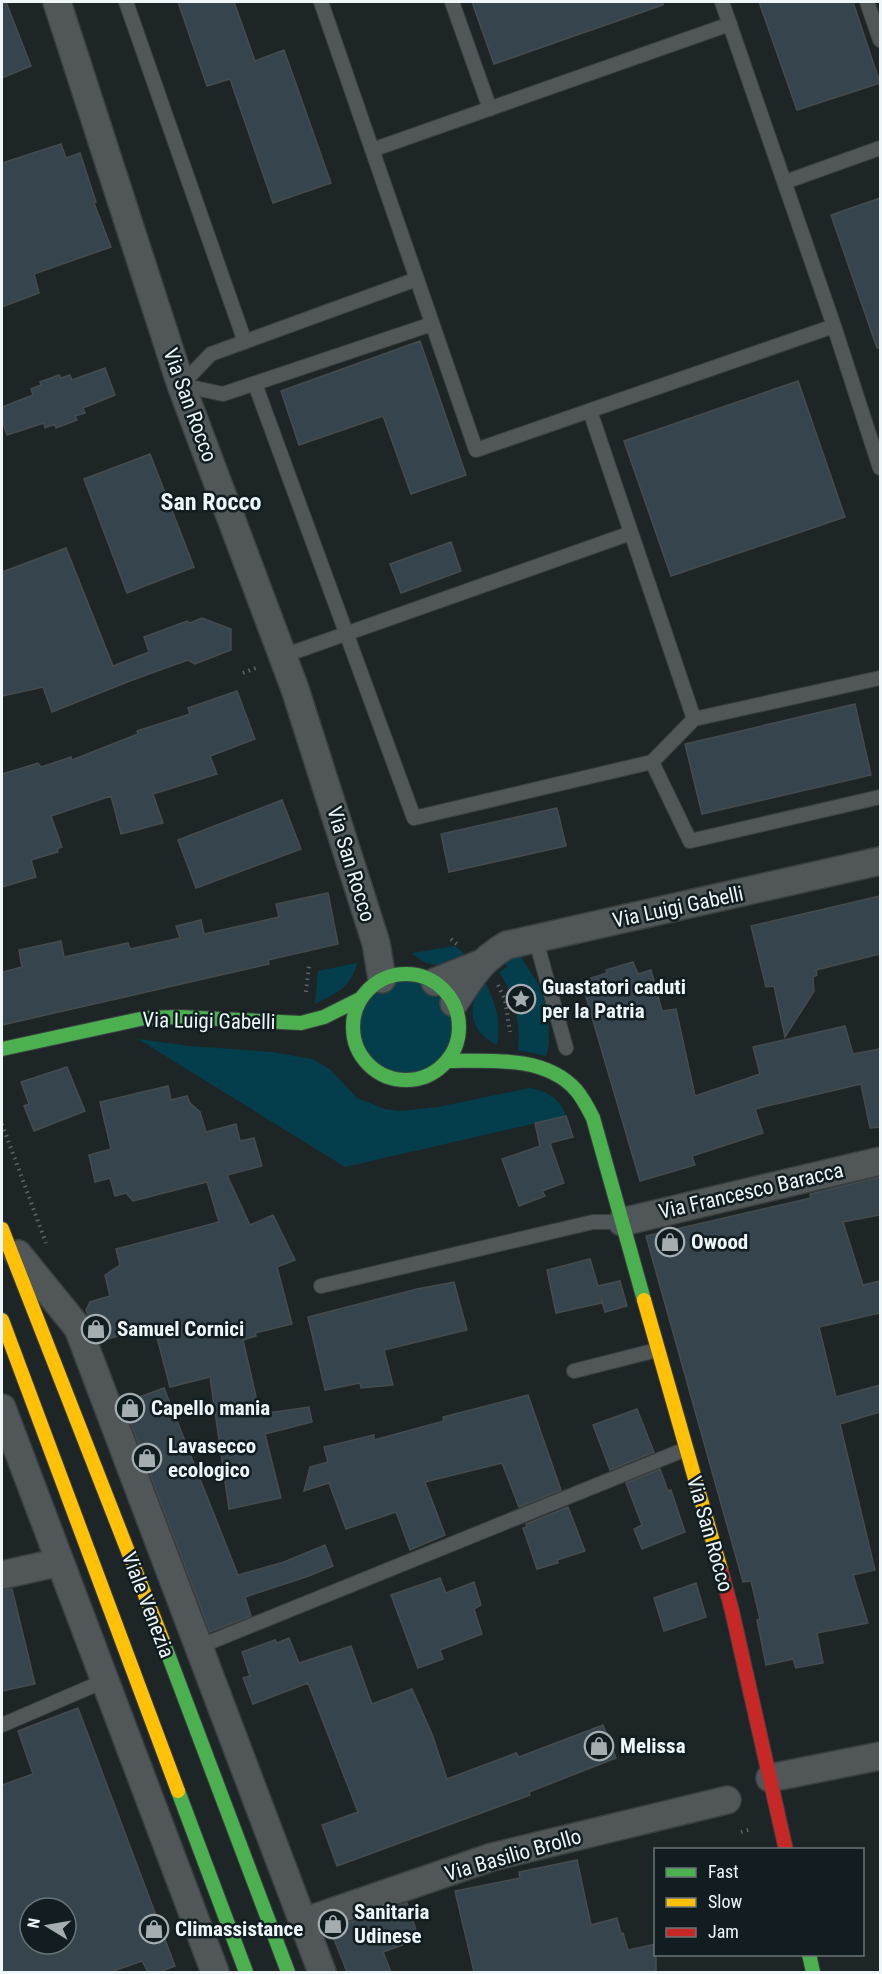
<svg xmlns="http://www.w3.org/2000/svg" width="882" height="1974" viewBox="0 0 882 1974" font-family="'Roboto Condensed',sans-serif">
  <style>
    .green { fill: #043e4d }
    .building { fill: #36454d; stroke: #464b4e; stroke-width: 1.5; fill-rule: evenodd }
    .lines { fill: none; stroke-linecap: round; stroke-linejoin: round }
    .lane-casing { stroke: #3a4041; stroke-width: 16 }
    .street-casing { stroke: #3a4041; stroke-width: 30 }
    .fast-casing { stroke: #3a4041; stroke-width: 16 }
    .slow-casing { stroke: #3a4041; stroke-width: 16 }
    .jam-casing { stroke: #3a4041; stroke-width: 16 }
    .path { stroke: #5f6365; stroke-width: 4; stroke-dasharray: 1.5 4.5; stroke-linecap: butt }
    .lane { stroke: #515658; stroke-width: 14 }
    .street { stroke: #515658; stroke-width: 27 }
    .fast { stroke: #4caf50; stroke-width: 14 }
    .slow { stroke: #ffc107; stroke-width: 14 }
    .jam { stroke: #c62828; stroke-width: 14 }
    .labels { text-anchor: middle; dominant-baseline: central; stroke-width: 5; stroke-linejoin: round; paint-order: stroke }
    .street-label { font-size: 21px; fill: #eef6f9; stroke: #111d21 }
    .poi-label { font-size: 21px; font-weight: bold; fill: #eef6f9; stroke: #111d21; text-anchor: start }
    .quarter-label { font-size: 24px; font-weight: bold; fill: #eef6f9; stroke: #111d21 }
  </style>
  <rect width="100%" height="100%" fill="#1e2527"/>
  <!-- green -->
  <path class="green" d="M519,933L522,959L539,985L548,1012L549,1044L546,1056L518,1050C521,1023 514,995 499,972L507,967L491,937L497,943Z
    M455,946L471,960C449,965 430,971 412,953Z
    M357,963C350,989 338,992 315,1004L318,971Z
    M360 1027a46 46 0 1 1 92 0a46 46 0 1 1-92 0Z
    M485,982C496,1003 501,1021 497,1045C469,1032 465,1005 485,982Z
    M138,1039L190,1046L272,1052L312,1059L330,1069L357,1098L385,1109L400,1111L438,1107L529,1088C547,1091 560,1098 566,1116L345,1167Z"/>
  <!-- building -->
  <path class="building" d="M2,2H6L31,66L2,78Z
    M178,2H234L255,61L284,50L331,183L273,203L230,79L207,86Z
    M472,2H663V5L494,64Z
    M759,2H853L880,83L797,110Z
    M61,144L66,158L80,153L96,202L94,203L111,247L34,274L39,293L2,307V163Z
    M880,198V348H877L831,215Z
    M420,341L466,475L411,494L383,416L299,445L281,391Z
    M105,368L115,395L83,408L85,413L75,416L77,420L56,428L55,424L45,428L44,423L7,435L2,420V407L33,395L31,389L41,385L40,382L59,375L61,378L70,375L72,380Z
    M798,381L845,517L671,576L624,441Z
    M150,454L194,567L127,593L84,479Z
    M451,542L461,571L401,593L390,564Z
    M66,548L113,666L149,652L144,637L187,621L190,623L202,618L231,629V650L195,664L188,660L135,679L52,712L43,687L2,696V572Z
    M237,691L255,739L210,756L217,774L153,794L163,823L121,834L111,796L51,816L62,847L57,849L58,852L31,860L36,877L2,887V774L38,763L41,767L71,757L72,760L138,734L137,731L190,714L188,708Z
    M855,704L871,775L702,814L685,744Z
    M282,800L301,849L196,888L178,840Z
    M557,808L566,846L449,872L441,834Z
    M328,893L338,944L268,960L269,964L2,1025V972L22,967L19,950L61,941L64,957L128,943L130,949L180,938L176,926L201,920L204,934L279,917L276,904Z
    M880,896V954L816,970L817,975L813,977L814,991L785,1037L774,986L766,987L751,926Z
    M633,962L638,974L651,970L662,1011L676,1009L695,1096L760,1074L753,1047L845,1026L853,1054L880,1049V1127L870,1128L861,1084L755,1109L763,1133L692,1156L695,1165L640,1181L584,990L590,988L588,979L607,973L606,970Z
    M67,1067L85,1111L34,1131L24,1106L29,1104L21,1082Z
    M168,1086L171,1100L187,1096L190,1103L200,1112L206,1132L236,1124L240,1141L254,1138L262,1166L227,1175L250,1225L273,1215L295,1260L277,1267L292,1324L255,1333L256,1336L243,1340L260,1414L309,1407L312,1422L265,1434L281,1498L229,1509L210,1377L170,1387L154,1326L100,1341L86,1310L90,1302L110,1296L105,1275L120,1265L116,1249L219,1222L207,1182L133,1201L126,1193L115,1196L110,1178L95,1182L89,1155L111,1149L100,1102Z
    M566,1116L573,1137L550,1143L564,1183L542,1191L545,1196L519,1206L502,1159L540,1146L535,1123Z
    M880,1177V1215L843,1222L863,1285L880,1281V1313L819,1327L836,1397L880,1385V1412L840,1424L875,1570L853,1575L868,1623L817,1633L823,1663L796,1668L793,1659L766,1665L757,1620L760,1619L751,1581L743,1582L646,1236L811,1198L810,1194Z
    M590,1259L598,1286L620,1281L627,1306L605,1312L601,1297L602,1303L556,1313L547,1270Z
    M454,1282L467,1330L384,1350L393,1385L361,1388L360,1383L325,1390L308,1317L417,1289Z
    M164,1388L238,1575L284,1562L325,1545L333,1566L306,1577L245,1597L251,1616L210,1632L123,1403Z
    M528,1395L561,1490L519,1507L502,1463L425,1482L445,1535L410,1550L396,1512L346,1529L329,1483L304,1491L310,1467L328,1462L324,1447L374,1435V1440L444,1421L443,1417Z
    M637,1409L654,1452L610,1470L593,1425Z
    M660,1469L668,1491L671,1490L685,1532L642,1549L634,1529L642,1525L626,1483Z
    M568,1507L585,1551L557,1560L558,1563L537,1569L523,1528L527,1527L526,1524Z
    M440,1578L446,1593L474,1582L481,1605L474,1609L482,1634L440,1650L443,1659L418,1668L391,1595Z
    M696,1583L706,1617L664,1631L654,1598Z
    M12,1589L35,1684L2,1691V1590Z
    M289,1638L299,1663L351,1646L372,1704L412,1689L432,1734L447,1779L516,1753L519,1757L603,1725L616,1758L529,1792L530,1795L337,1866L322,1825L358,1812L308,1683L253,1704L243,1678L250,1676L242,1652L275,1640L277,1643Z
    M78,1708L175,1966L159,1972H148L142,1961L111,1972H2V1785L33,1774L18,1731ZM30,1908H66V1944H30Z
    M577,1860L591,1925L617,1918L621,1934L623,1933L628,1950L656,1944V1972H474L455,1891L520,1878L519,1872Z
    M407,1903L419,1939L383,1952L391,1972H347L330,1929Z"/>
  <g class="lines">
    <!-- lane casing -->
    <g class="lane-casing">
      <path id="lane" d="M126,2L245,342
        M321,2L476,450L834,326L880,468
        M452,2L490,109
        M722,2L834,326
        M867,2L880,40
        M372,150L730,24
        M785,182L880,148
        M255,384L414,818L652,762L694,719
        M181,385L223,394L432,324
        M181,385L211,354L417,279
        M590,411L694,719L880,678
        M283,656L631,533
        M652,762L690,841L880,797
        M535,937L566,1048
        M321,1286L593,1222H622
        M574,1371L657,1350
        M198,1647L686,1449
        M2,1725L104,1681"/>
    </g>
    <!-- street casing -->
    <g class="street-casing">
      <path id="street" d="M57,2L181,385L295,689L376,943L382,979
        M435,982L480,964
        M454,1003C472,977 479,961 507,945L880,861
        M622,1222L880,1161
        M18,1254L78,1328L322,1972
        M2,1408L215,1972
        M2,1575L60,1562
        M770,1778L880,1756
        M303,1922L492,1857L727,1800"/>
    </g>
    <!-- fast casing -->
    <g class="fast-casing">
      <path id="fast" d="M353 1027a53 53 0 1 1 106 0a53 53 0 1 1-106 0Z
        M2,1049L145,1018L179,1017L301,1023L324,1017L360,999
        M447,1061C489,1061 545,1055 576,1090C583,1098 588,1108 593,1118L644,1300
        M163,1641L288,1972
        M178,1791L246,1972
        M809,1954L813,1972"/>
    </g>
    <!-- slow casing -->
    <g class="slow-casing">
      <path id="slow" d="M2,1229L163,1641
        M644,1300L721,1570
        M2,1320L178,1791"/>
    </g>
    <!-- jam casing -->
    <g class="jam-casing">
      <path id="jam" d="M721,1570L732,1611L786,1850"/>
    </g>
    <!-- path -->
    <path class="path" d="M243,673L258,667
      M451,939L458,945
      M498,985L505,1000L510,1032
      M306,992L309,966
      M2,1124L46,1243
      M741,1832L752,1829"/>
    <!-- lane -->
    <use href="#lane" class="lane"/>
    <!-- street -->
    <use href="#street" class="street"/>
    <!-- fast -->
    <use href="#fast" class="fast"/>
    <!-- slow -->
    <use href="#slow" class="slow"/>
    <!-- jam -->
    <use href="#jam" class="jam"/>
  </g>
  <!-- icons -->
  <defs>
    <g id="sight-ring" transform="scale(1.5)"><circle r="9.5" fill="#111d21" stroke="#a5adb0" stroke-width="1.5"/><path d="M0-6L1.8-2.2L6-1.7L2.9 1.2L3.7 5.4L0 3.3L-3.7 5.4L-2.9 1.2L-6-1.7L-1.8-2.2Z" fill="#a5adb0"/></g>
    <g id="shop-ring" transform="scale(1.5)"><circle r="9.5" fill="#111d21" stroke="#a5adb0" stroke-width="1.5"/><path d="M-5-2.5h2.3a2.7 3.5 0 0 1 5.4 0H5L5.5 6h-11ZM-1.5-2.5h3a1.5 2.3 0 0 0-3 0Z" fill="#a5adb0"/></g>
  </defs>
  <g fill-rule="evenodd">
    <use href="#sight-ring" x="521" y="999"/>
    <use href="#shop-ring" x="670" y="1242"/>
    <use href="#shop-ring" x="96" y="1329"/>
    <use href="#shop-ring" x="130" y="1408"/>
    <use href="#shop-ring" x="147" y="1458"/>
    <use href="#shop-ring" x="599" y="1746"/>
    <use href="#shop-ring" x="333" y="1924"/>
    <use href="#shop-ring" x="154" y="1929"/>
  </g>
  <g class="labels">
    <!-- street labels -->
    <g class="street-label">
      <text transform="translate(190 405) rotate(70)">Via San Rocco</text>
      <text transform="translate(351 864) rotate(73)">Via San Rocco</text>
      <text transform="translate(678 907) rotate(-12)">Via Luigi Gabelli</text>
      <text transform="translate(209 1021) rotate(1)">Via Luigi Gabelli</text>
      <text transform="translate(751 1191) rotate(-13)">Via Francesco Baracca</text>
      <text transform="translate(710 1534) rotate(74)">Via San Rocco</text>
      <text transform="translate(148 1605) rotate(69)">Viale Venezia</text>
      <text transform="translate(513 1855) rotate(-16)">Via Basilio Brollo</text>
    </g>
    <!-- poi labels -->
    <g class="poi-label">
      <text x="542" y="987">Guastatori caduti<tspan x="542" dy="24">per la Patria</tspan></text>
      <text x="691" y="1242">Owood</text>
      <text x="117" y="1329">Samuel Cornici</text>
      <text x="151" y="1408">Capello mania</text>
      <text x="168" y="1446">Lavasecco<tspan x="168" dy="24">ecologico</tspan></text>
      <text x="620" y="1746">Melissa</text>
      <text x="354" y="1912">Sanitaria<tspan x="354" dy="24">Udinese</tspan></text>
      <text x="175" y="1929">Climassistance</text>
    </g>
    <!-- quarter labels -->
    <g class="quarter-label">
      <text x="211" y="502">San Rocco</text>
    </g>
  </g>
  <!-- border -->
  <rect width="882" height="1974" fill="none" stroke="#eef6f9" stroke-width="6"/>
  <!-- legend -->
  <rect x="654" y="1848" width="210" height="108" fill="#111d21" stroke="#697477" stroke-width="1.5"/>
  <rect x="666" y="1868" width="30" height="9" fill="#4caf50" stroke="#697477" stroke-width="1.5"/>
  <text x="708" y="1878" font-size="18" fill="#eef6f9">Fast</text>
  <rect x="666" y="1898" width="30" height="9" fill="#ffc107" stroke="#697477" stroke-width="1.5"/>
  <text x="708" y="1908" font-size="18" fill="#eef6f9">Slow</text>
  <rect x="666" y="1928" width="30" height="9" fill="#c62828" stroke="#697477" stroke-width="1.5"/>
  <text x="708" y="1938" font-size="18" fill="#eef6f9">Jam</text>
  <!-- north arrow -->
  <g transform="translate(48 1926) rotate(281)"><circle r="28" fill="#111d21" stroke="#697477" stroke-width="1.5"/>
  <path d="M0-4.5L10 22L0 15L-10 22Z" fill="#a5adb0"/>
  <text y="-9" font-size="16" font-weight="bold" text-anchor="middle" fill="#eef6f9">N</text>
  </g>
</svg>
